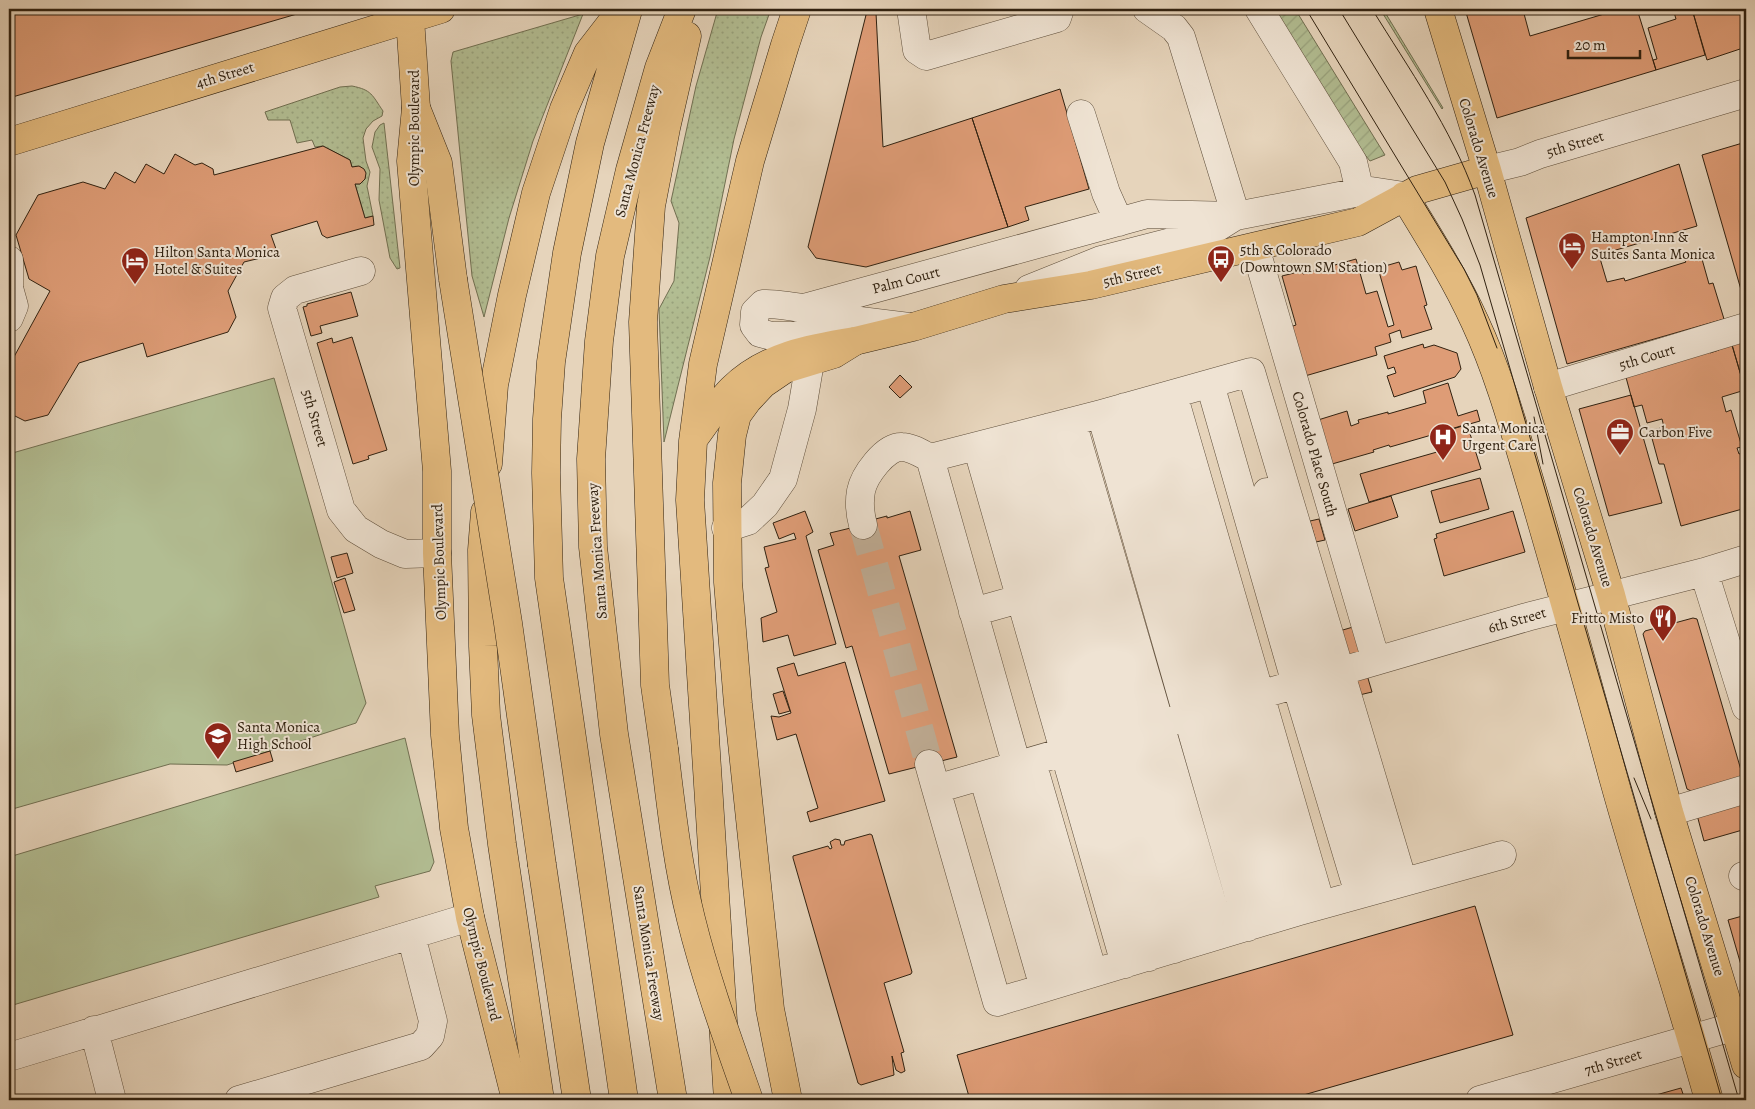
<svg xmlns="http://www.w3.org/2000/svg" width="1755" height="1109" viewBox="0 0 1755 1109" font-family="Alegreya,serif">
  <style>
    .grass { fill: url(#grass-dots); stroke: #716f51 }
    .garden { fill: url(#garden-furrows); stroke: #716f51 }
    .pitch { fill: #b2bd92; stroke: #716f51 }
    .building { fill: #de9c76; stroke: #302110 }
    .lines { fill: none; stroke-linecap: round; stroke-linejoin: round }
    .minor-tunnel { stroke: #c2b099; stroke-width: 28; stroke-dasharray: 28 14; stroke-linecap: butt }
    .minor-casing { stroke: #5e4e3b; stroke-width: 29 }
    .major-casing { stroke: #302110; stroke-width: 29 }
    .highway-casing { stroke: #302110; stroke-width: 29 }
    .minor { stroke: #efe3d3; stroke-width: 28 }
    .major { stroke: #e3ba7e; stroke-width: 28 }
    .highway { stroke: #e3ba7e; stroke-width: 28 }
    .tram { stroke: #302110; stroke-width: 1 }
    .highway-bridge-casing { stroke: #302110; stroke-width: 29; stroke-linecap: butt }
    .highway-bridge { stroke: #e3ba7e; stroke-width: 28 }
    .labels { text-anchor: middle; dominant-baseline: central; stroke-width: 4; stroke-linejoin: round; paint-order: stroke }
    .street-label { font-size: 15px; fill: #302110; stroke: #efe3d3 }
    .poi-label { font-size: 15px; fill: #302110; stroke: #efe3d3; text-anchor: start }
  </style>
  <defs>
    <pattern id="grass-dots" width="8" height="8" patternUnits="userSpaceOnUse" patternTransform="scale(1.25)"><rect width="8" height="8" fill="#b2bd92"/><path d="M2 2h.1M6 6h.1" fill="none" stroke="#99a27d" stroke-width="1.8" stroke-linecap="round"/></pattern>
    <pattern id="garden-furrows" width="10" height="10" patternUnits="userSpaceOnUse" patternTransform="scale(1.25)"><rect width="10" height="10" fill="#b2bd92"/><path d="M-1 1l2-2M0 10L10 0M9 11l2-2" fill="none" stroke="#99a27d"/></pattern>
  </defs>
  <rect width="100%" height="100%" fill="#e6d4bb"/>
  <filter id="stains"><feTurbulence type="fractalNoise" baseFrequency=".004" numOctaves="4"/><feColorMatrix values="0 0 0 0 .2 0 0 0 0 .09 0 0 0 0 .02 0 0 0 .5 -.17"/></filter>
  <radialGradient id="worn" r=".72"><stop offset=".6" stop-color="#630" stop-opacity="0"/><stop offset="1" stop-color="#630" stop-opacity=".3"/></radialGradient>
  <!-- grass -->
  <path class="grass" d="M718,9H771L761,37L734,139L710,257L664,442L659,309L674,281L679,223L671,201L696,86Z
    M583,14L533,141L509,218L484,317L472,276L451,61L453,52Z
    M352,86C372,90 372,95 383,111L382,116L373,121L366,129L363,138L366,161L370,172L367,186L373,216L365,218L355,184H360L365,179C367,170 361,164 352,167L350,160L323,146L315,147L312,140L297,143L290,120H268L265,112L340,87Z
    M384,123L400,268L397,269L390,258L379,200L380,169L372,147L375,132L380,125Z"/>
  <!-- garden -->
  <path class="garden" d="M1284,9H1295L1385,155L1370,161L1361,150L1275,14Z
    M1380,9H1383L1443,108L1442,109Z"/>
  <!-- pitch -->
  <path class="pitch" d="M274,378L366,703L356,723L227,765L170,764L9,810V454Z
    M405,738L434,862L430,871L375,886L379,897L13,1005L9,990V857Z"/>
  <!-- building -->
  <path class="building" d="M9,9H314L9,98Z
    M1465,9H1528L1523,10L1530,36L1621,9H1637L1656,70L1497,118Z
    M1673,9H1692L1705,55L1656,70L1653,60L1657,59L1648,28L1676,19Z
    M1692,9H1746V47L1707,60Z
    M867,11L876,13L883,147L972,118L1008,227L866,267L816,258L808,247Z
    M1060,89L1089,189L1025,207L1029,220L1008,227L972,118Z
    M1746,142V307L1702,155Z
    M323,146L350,160L352,167L359,166L364,169L366,173L365,179L360,184H355L365,218L373,216L374,225L327,238L322,235L317,221L271,235L276,249L273,255L244,262L228,291L236,317L228,332L147,357L143,343L79,363L48,415L25,421L15,416L9,421V366L50,291L29,279L16,235L38,195L83,182L105,189L115,172L135,183L146,164L164,174L175,154L195,165L202,163L213,169L214,175Z
    M1679,164L1697,226L1599,255L1607,282L1624,278L1625,281L1686,262L1683,258L1700,252L1709,284L1713,283L1724,319L1567,364L1526,218Z
    M1356,259L1366,294L1377,291L1388,327L1394,325L1378,268L1399,262L1402,270L1416,266L1427,305L1424,306L1432,329L1402,338L1400,330L1389,334L1391,342L1375,347L1377,355L1305,376L1290,327L1296,325L1282,276L1302,271L1303,274Z
    M351,292L358,316L320,326L322,333L311,336L303,307L307,306V304Z
    M352,337L387,450L368,456L369,459L353,464L317,343L332,338L333,343Z
    M1746,338V392L1731,342Z
    M1731,341L1745,390L1722,397L1726,412L1731,410L1742,447L1737,448L1739,454L1746,452V508L1681,526L1664,464H1659L1650,431L1664,427L1662,419L1647,423L1642,405L1634,407L1624,370L1708,346L1710,353L1719,350L1718,345Z
    M1423,344L1424,348L1434,345L1457,353L1461,369L1455,377L1394,397L1387,376L1396,373L1394,367L1388,369L1384,356Z
    M900,375L912,387L900,398L889,387Z
    M1448,383L1458,416L1477,410L1480,421L1390,447L1389,445L1373,450L1374,452L1332,464L1318,420L1347,411L1351,426L1359,423L1358,420L1388,412V414L1426,403L1423,391Z
    M1631,395L1662,503L1609,516L1579,409Z
    M1467,424L1481,469L1369,502L1360,474L1437,452L1432,435Z
    M1480,478L1489,509L1440,523L1431,491Z
    M1391,496L1398,517L1355,531L1348,509Z
    M805,511L813,532L806,536L836,644L794,656L788,635L763,642L761,618L777,612L765,568L769,567L764,547L796,539L794,533L779,539L773,523Z
    M910,511L921,550L899,556L957,757L889,774L852,646L846,648L818,550L834,545L830,533L863,525L864,522L887,516V518Z
    M1513,511L1525,552L1444,576L1434,539L1437,538L1436,534Z
    M1319,519L1325,540L1316,542L1310,521Z
    M347,553L353,573L337,578L331,557Z
    M345,578L355,610L344,613L334,582Z
    M1693,618L1697,619L1743,777L1691,791L1687,789L1643,634L1645,631Z
    M1353,627L1372,692L1355,696L1336,632Z
    M845,662L885,801L810,822L807,812L818,808L796,734L777,740L771,716L779,717L791,713L777,668L794,663L798,676Z
    M783,691L790,711L779,714L773,694Z
    M270,751L273,761L236,772L233,762Z
    M1746,800V829L1704,841L1697,815Z
    M870,834L872,835L912,972L911,974L884,983L904,1052L901,1053L905,1071L901,1073L896,1070L892,1056L894,1075L861,1085L858,1083L793,858V856L828,846L830,849L832,848L830,842L835,839L840,840L841,845H844L845,841Z
    M1475,906L1513,1035L1286,1100H970L957,1055Z
    M1746,915V971L1743,972L1728,920Z
    M1681,1088L1685,1100H1638Z"/>
  <g class="lines">
    <!-- minor-tunnel -->
    <path class="minor-tunnel" d="M863,525L929,764"/>
    <!-- minor casing -->
    <g class="minor-casing">
      <path id="minor" d="M911,9L917,50L926,56L1057,18L1060,9
        M1147,9L1174,28L1181,37L1236,216
        M1259,9L1353,162L1360,192
        M1081,114L1106,193L1119,222
        M1487,170L1520,162L1540,154L1746,93
        M1255,247L1376,661
        M9,260V288L14,306L9,318
        M361,271L295,290L285,298L282,308L341,510L356,529L381,544L405,554L437,553
        M1029,289L1101,260L1210,232L1234,217
        M909,327L860,321L795,336H772L760,333L754,325L755,312L763,304C777,303 789,307 804,308L1147,214L1236,216L1360,192L1371,191L1404,196
        M1210,384L1296,684L1359,894
        M1548,387L1746,327
        M1173,394L1321,905
        M1149,401L1296,912
        M1125,407L1273,919
        M1101,414L1248,927
        M1072,422L1221,934
        M1050,427L1198,941
        M1024,434L1069,585L1111,738L1174,949
        M998,441L1044,592L1149,957
        M977,446L1125,964
        M930,458L1017,766
        M1267,492L1383,887
        M863,525C860,514 859,502 861,491C864,476 885,446 902,447C911,447 922,454 930,458L1101,414L1251,372L1403,882
        M726,528L748,521L765,505L783,479L802,409L810,362
        M1704,572L1746,707
        M973,612L1037,594
        M1032,762L1093,973
        M929,764L936,789
        M1008,768L1069,980
        M983,776L1044,988
        M1669,812L1746,789
        M1502,855L1296,912L997,1002L936,789L1527,617L1704,572L1746,559
        M1743,876L1746,875
        M94,1030L112,1100
        M9,1057L470,917
        M239,1100L421,1046L430,1036L433,1021L411,935
        M1480,1100L1746,1023"/>
    </g>
    <!-- major casing -->
    <g class="major-casing">
      <path id="major" d="M1438,9L1487,170L1548,387L1611,595L1669,812L1746,1065
        M410,18L416,108L411,161L437,471V553L445,735L454,828L470,917L516,1100
        M9,142L441,9
        M1404,196C1429,237 1455,278 1475,322C1501,378 1517,440 1535,499C1562,592 1588,684 1613,777C1643,886 1679,992 1709,1100
        M788,1100L770,1009L738,704L728,582L727,483L732,435L737,415L748,400L763,384L785,369L834,354L855,341L913,327L1004,299L1091,285L1358,222L1417,190L1487,170"/>
    </g>
    <!-- highway casing -->
    <g class="highway-casing">
      <path id="highway" d="M416,108L438,163L453,279
        M695,437C707,421 718,403 732,389C765,356 811,348 855,341
        M488,464L494,385L512,295L536,193L564,109L588,53L622,9
        M485,512L482,550L483,646L486,715L502,844L540,1100
        M664,749L655,685L643,322L651,206L666,128L687,36
        M542,865L577,1100
        M624,1100L549,578L546,473L547,419L551,362L567,253L590,143L628,10
        M673,1100L614,734L593,547L591,459L599,341L610,256L630,170L659,68L682,9
        M728,1100L690,500L693,441L703,364L750,161L785,45L797,9"/>
    </g>
    <!-- minor -->
    <use href="#minor" class="minor"/>
    <!-- major -->
    <use href="#major" class="major"/>
    <!-- highway -->
    <use href="#highway" class="highway"/>
    <!-- tram -->
    <path class="tram" d="M1306,9L1464,269L1477,295L1497,348
      M1339,9L1445,182L1462,219L1480,265L1722,1100
      M1372,9C1409,69 1451,128 1475,195L1739,1100
      M1534,417L1543,464
      M1634,778L1651,819"/>
    <!-- highway-bridge casing -->
    <g class="highway-bridge-casing">
      <path id="highway-bridge" d="M453,279L508,623L542,865
        M664,749C671,806 677,863 691,919C706,980 728,1040 749,1100"/>
    </g>
    <!-- highway-bridge -->
    <use href="#highway-bridge" class="highway-bridge"/>
  </g>
  <!-- icons -->
  <defs>
    <g id="hotel-pin" transform="scale(1.4375)"><path d="M0 17L-7.5 6A9.5 9.5 0 1 1 7.5 6Z" fill="#8f2418" stroke="#efe3d3"/><path d="M-6-4.5h1.5V1H6V5H4.5V3h-9V5H-6ZM-4 0a1.8 1.8 0 1 1 3.6 0ZM.5 0V-2.5h3Q6-2.5 6 0Z" fill="#fff"/></g>
    <g id="bus-pin" transform="scale(1.4375)"><path d="M0 17L-7.5 6A9.5 9.5 0 1 1 7.5 6Z" fill="#8f2418" stroke="#efe3d3"/><path d="M-5-6H5V4H4V6H2V4H-2V6H-4V4H-5ZM-3.5-4V0h7V-4ZM-3.5 1.2v1.5H-2V1.2ZM2 1.2v1.5H3.5V1.2Z" fill="#fff"/></g>
    <g id="office-pin" transform="scale(1.4375)"><path d="M0 17L-7.5 6A9.5 9.5 0 1 1 7.5 6Z" fill="#8f2418" stroke="#efe3d3"/><path d="M-6-3h4V-5.5h4V-3h4V5H-6ZM-1-4.5V-3h2v-1.5ZM-6 0V1H6V0Z" fill="#fff"/></g>
    <g id="hospital-pin" transform="scale(1.4375)"><path d="M0 17L-7.5 6A9.5 9.5 0 1 1 7.5 6Z" fill="#8f2418" stroke="#efe3d3"/><path d="M-5-5h3v3.5h4V-5h3V5h-3V1.5h-4V5h-3Z" fill="#fff"/></g>
    <g id="restaurant-pin" transform="scale(1.4375)"><path d="M0 17L-7.5 6A9.5 9.5 0 1 1 7.5 6Z" fill="#8f2418" stroke="#efe3d3"/><path d="M-5-6h1v4h1v-4h1v4h1v-4h1v5L-1.5 .5V6h-2V.5L-5-1ZM5-6V6H3V1.5H1.5Q1.5-4 5-6Z" fill="#fff"/></g>
    <g id="school-pin" transform="scale(1.4375)"><path d="M0 17L-7.5 6A9.5 9.5 0 1 1 7.5 6Z" fill="#8f2418" stroke="#efe3d3"/><path d="M0-5L7-2L0 1L-7-2ZM-4 1L0 2.5L4 1V4Q0 6-4 4Z" fill="#fff"/></g>
  </defs>
  <g fill-rule="evenodd">
    <use href="#hotel-pin" x="1572" y="246"/>
    <use href="#bus-pin" x="1221" y="259"/>
    <use href="#hotel-pin" x="135" y="261"/>
    <use href="#office-pin" x="1620" y="432"/>
    <use href="#hospital-pin" x="1443" y="437"/>
    <use href="#restaurant-pin" x="1663" y="618"/>
    <use href="#school-pin" x="218" y="736"/>
  </g>
  <g class="labels">
    <!-- street labels -->
    <g class="street-label">
      <text transform="translate(225 75) rotate(-17)">4th Street</text>
      <text transform="translate(414 128) rotate(-90)">Olympic Boulevard</text>
      <text transform="translate(1575 144) rotate(-17)">5th Street</text>
      <text transform="translate(1479 148) rotate(73)">Colorado Avenue</text>
      <text transform="translate(637 151) rotate(-75)">Santa Monica Freeway</text>
      <text transform="translate(1132 275) rotate(-14)">5th Street</text>
      <text transform="translate(906 280) rotate(-15)">Palm Court</text>
      <text transform="translate(1647 357) rotate(-17)">5th Court</text>
      <text transform="translate(315 418) rotate(74)">5th Street</text>
      <text transform="translate(1315 454) rotate(74)">Colorado Place South</text>
      <text transform="translate(1593 537) rotate(73)">Colorado Avenue</text>
      <text transform="translate(597 551) rotate(-94)">Santa Monica Freeway</text>
      <text transform="translate(439 562) rotate(-92)">Olympic Boulevard</text>
      <text transform="translate(1517 620) rotate(-16)">6th Street</text>
      <text transform="translate(1705 926) rotate(73)">Colorado Avenue</text>
      <text transform="translate(649 953) rotate(81)">Santa Monica Freeway</text>
      <text transform="translate(482 964) rotate(76)">Olympic Boulevard</text>
      <text transform="translate(1613 1062) rotate(-17)">7th Street</text>
    </g>
    <!-- poi labels -->
    <g class="poi-label">
      <text x="1591" y="237">Hampton Inn &amp;<tspan x="1591" dy="17">Suites Santa Monica</tspan></text>
      <text x="1240" y="250">5th &amp; Colorado<tspan x="1240" dy="17">(Downtown SM Station)</tspan></text>
      <text x="154" y="252">Hilton Santa Monica<tspan x="154" dy="17">Hotel &amp; Suites</tspan></text>
      <text x="1462" y="428">Santa Monica<tspan x="1462" dy="17">Urgent Care</tspan></text>
      <text x="1639" y="432">Carbon Five</text>
      <text x="1644" y="618" text-anchor="end">Fritto Misto</text>
      <text x="237" y="727">Santa Monica<tspan x="237" dy="17">High School</tspan></text>
    </g>
  </g>
  <!-- margin -->
  <rect width="1755" height="1109" fill="none" stroke="#e6d4bb" stroke-width="30"/>
  <rect x="10" y="10" width="1735" height="1089" fill="none" stroke="#302110" stroke-width="2.5"/>
  <rect x="15" y="15" width="1725" height="1079" fill="none" stroke="#302110"/>
  <!-- scale -->
  <path d="M1568 50v8h72v-8" fill="none" stroke="#302110" stroke-width="2.5"/>
  <text x="1575" y="50" font-size="15" fill="#302110" stroke="#efe3d3" stroke-width="4" paint-order="stroke">20 m</text>
  <rect width="100%" height="100%" filter="url(#stains)"/>
  <rect width="100%" height="100%" fill="url(#worn)"/>
</svg>
